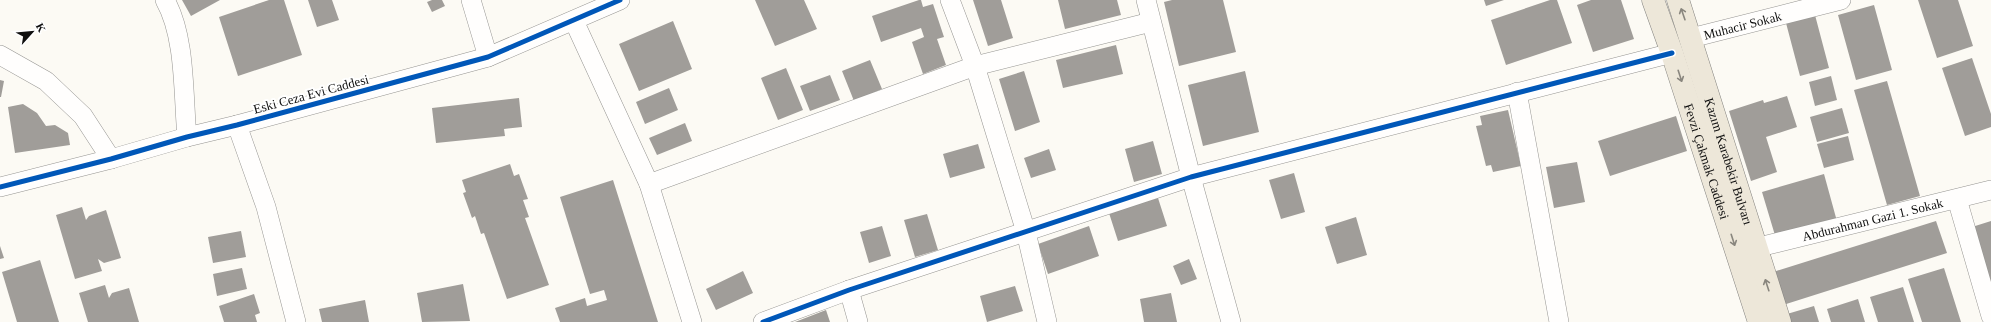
<svg xmlns="http://www.w3.org/2000/svg" width="1991" height="322" viewBox="0 0 1991 322" font-family="'Times New Roman',serif">
  <style>
    .building { fill: #a09d99 }
    .lines { fill: none; stroke-linecap: round; stroke-linejoin: round }
    .minor-casing { stroke: #969592; stroke-width: 20 }
    .major-casing { stroke: #83827f; stroke-width: 23 }
    .minor { stroke: #fffefd; stroke-width: 19 }
    .major { stroke: #ede7d9; stroke-width: 22 }
    .cycleway-casing { stroke: #fff; stroke-width: 8 }
    .cycleway { stroke: #0057b8; stroke-width: 5 }
    .oneway { stroke: #89867e }
    .labels { text-anchor: middle; dominant-baseline: central; stroke-width: 4; stroke-linejoin: round; paint-order: stroke }
    .street-label { font-size: 13px; fill: #0f0f0f; stroke: #fff }
  </style>
  <rect width="100%" height="100%" fill="#fcfaf4"/>
  <!-- building -->
  <path class="building" d="M182,0H220L191,16Z
    M269,0H284L302,55L238,76L219,17Z
    M308,0H332L339,20L317,27Z
    M432,0H442L445,6L432,12L427,2Z
    M755,0H804L817,29L775,46Z
    M919,0H921L923,7L933,4L944,37L937,39L946,65L923,74L912,42L924,37L921,28L881,42L872,16Z
    M973,0H1001L1013,38L988,46Z
    M1058,0H1117L1121,15L1065,29Z
    M1172,0H1223L1236,52L1179,66L1164,2Z
    M1484,0H1504L1486,6Z
    M1550,0H1557L1572,43L1506,65L1491,20Z
    M1591,0H1621L1634,39L1593,52L1577,5Z
    M1918,0H1958L1973,46L1937,58Z
    M1874,5L1892,70L1856,80L1838,15Z
    M1815,15L1829,68L1800,76L1786,23Z
    M673,21L692,69L639,91L619,44Z
    M1116,45L1123,74L1063,88L1056,60Z
    M1972,58L1991,114V127L1965,136L1942,68Z
    M870,60L882,89L854,101L842,71Z
    M786,68L803,110L778,120L761,78Z
    M1024,71L1040,122L1015,131L999,79Z
    M1245,71L1259,132L1203,146L1188,85Z
    M830,75L840,100L810,111L800,86Z
    M1831,76L1837,100L1815,106L1809,82Z
    M0,80L4,81L1,97H0Z
    M1887,81L1920,196L1887,205L1854,90Z
    M669,88L678,110L645,124L636,102Z
    M1787,96L1797,127L1766,137L1777,172L1751,181L1729,111L1763,100L1764,103Z
    M519,98L522,127L504,129L505,136L436,143L432,108Z
    M23,104L37,113L46,126L55,125L68,133L70,145L15,153L8,107Z
    M1842,108L1849,133L1817,142L1810,117Z
    M1508,110L1521,166L1493,172L1491,165L1486,166L1476,126L1482,125L1480,116Z
    M1676,116L1687,151L1610,176L1598,141Z
    M685,123L692,141L657,155L649,138Z
    M1848,136L1854,160L1824,168L1817,144Z
    M1153,141L1162,174L1134,182L1125,149Z
    M978,144L985,168L950,178L943,154Z
    M1049,149L1056,170L1031,178L1024,158Z
    M1577,162L1585,202L1554,208L1546,167Z
    M510,164L514,176L519,174L528,199L523,200L529,217L525,218L549,285L507,299L484,233L481,234L475,216L472,218L463,193L466,192L462,180Z
    M1294,173L1305,212L1281,219L1269,180Z
    M1824,174L1838,225L1777,242L1762,192Z
    M613,180L658,322H560L555,308L585,298L587,306L607,300L604,290L590,294L560,197Z
    M1158,198L1167,226L1118,241L1109,213Z
    M82,207L86,220L89,216L106,210L121,258L104,263L98,259L102,271L75,279L56,215Z
    M927,214L938,250L915,257L904,220Z
    M1356,217L1367,255L1337,264L1325,227Z
    M1936,221L1947,253L1783,305L1773,272Z
    M1991,221V293L1972,227Z
    M882,226L891,256L869,263L860,232Z
    M1089,226L1099,256L1048,274L1038,244Z
    M241,231L246,257L213,263L208,237Z
    M0,246L4,258L0,259Z
    M1189,259L1197,279L1181,285L1173,266Z
    M40,260L59,322H17L2,272Z
    M242,268L247,289L217,296L213,274Z
    M1944,268L1961,322H1922L1908,279Z
    M743,271L753,293L716,310L706,289Z
    M463,284L470,321L422,322L417,293Z
    M105,285L109,298L112,293L129,288L139,322H88L79,293Z
    M1015,286L1023,311L987,322L980,296Z
    M1903,287L1914,322H1878L1870,297Z
    M1171,293L1177,322H1144L1140,299Z
    M254,294L260,313L255,315L257,322H224L219,306Z
    M1858,299L1865,322H1831L1827,309Z
    M365,300L369,322H322L319,309Z
    M1814,306L1819,322H1789L1787,314Z
    M826,310L830,322H795Z"/>
  <g class="lines">
    <!-- minor casing -->
    <g class="minor-casing">
      <g id="minor">
        <path d="M165,0C186,37 183,95 187,137"/>
        <path d="M471,0L488,57"/>
        <path d="M950,0L975,66L1026,232L1047,322"/>
        <path d="M1146,0L1191,177L1231,322"/>
        <path d="M574,21L649,184L692,322"/>
        <path id="s1" d="M1691,38L1841,0"/>
        <path d="M0,55L46,81L83,116L111,159"/>
        <path d="M1517,92L1559,322"/>
        <path d="M237,125L266,207L296,322"/>
        <path d="M649,184L975,66L1151,22"/>
        <path d="M0,187L111,159L187,137L237,125L488,57L620,0"/>
        <path d="M1957,199L1991,316"/>
        <path id="s2" d="M1755,248L1991,190"/>
        <path d="M849,290L858,322"/>
        <path d="M763,322L849,290L1191,177L1672,53"/>
      </g>
    </g>
    <!-- major casing -->
    <g class="major-casing">
      <g id="major">
        <path id="s3" d="M1653,0L1672,53L1759,322"/>
        <path id="s4" d="M1678,0L1780,322"/>
      </g>
    </g>
    <!-- minor -->
    <use href="#minor" class="minor"/>
    <!-- major -->
    <use href="#major" class="major"/>
    <!-- cycleway casing -->
    <g class="cycleway-casing">
      <path id="cycleway" d="M0,187L111,159L187,137L237,125L488,57L620,0
        M763,322L849,290L1191,177L1672,53"/>
    </g>
    <!-- cycleway -->
    <use href="#cycleway" class="cycleway"/>
  </g>
  <!-- one-way arrows -->
  <defs><path id="oneway-shaft" d="M-6 0H5M1.5-3L5.5 0L1.5 3" fill="none" stroke-width="1.6" stroke-linecap="round" stroke-linejoin="round"/></defs>
  <g class="oneway">
    <use href="#oneway-shaft" transform="translate(1683 14) rotate(-109)"/>
    <use href="#oneway-shaft" transform="translate(1680 76) rotate(72)"/>
    <use href="#oneway-shaft" transform="translate(1733 240) rotate(72)"/>
    <use href="#oneway-shaft" transform="translate(1767 285) rotate(-108)"/>
  </g>
  <g class="labels">
    <!-- street labels -->
    <g class="street-label">
      <text stroke="none"><textPath href="#s1" startOffset="53">Muhacir Sokak</textPath></text>
      <text transform="translate(311 94) rotate(-15)">Eski Ceza Evi Caddesi</text>
      <text stroke="none"><textPath href="#s3" startOffset="170">Fevzi Çakmak Caddesi</textPath></text>
      <text stroke="none"><textPath href="#s4" startOffset="169">Kazım Karabekir Bulvarı</textPath></text>
      <text stroke="none"><textPath href="#s2" startOffset="121">Abdurahman Gazi 1. Sokak</textPath></text>
    </g>
  </g>
  <!-- north arrow -->
  <g transform="translate(32 32) rotate(63)" stroke="#ffffff" stroke-width="3" paint-order="stroke">
  <path d="M0-3L7 15L0 10L-7 15Z" fill="#0f0f0f"/>
  <text y="-6" font-size="11" font-weight="bold" text-anchor="middle" fill="#0f0f0f">K</text>
  </g>
</svg>
